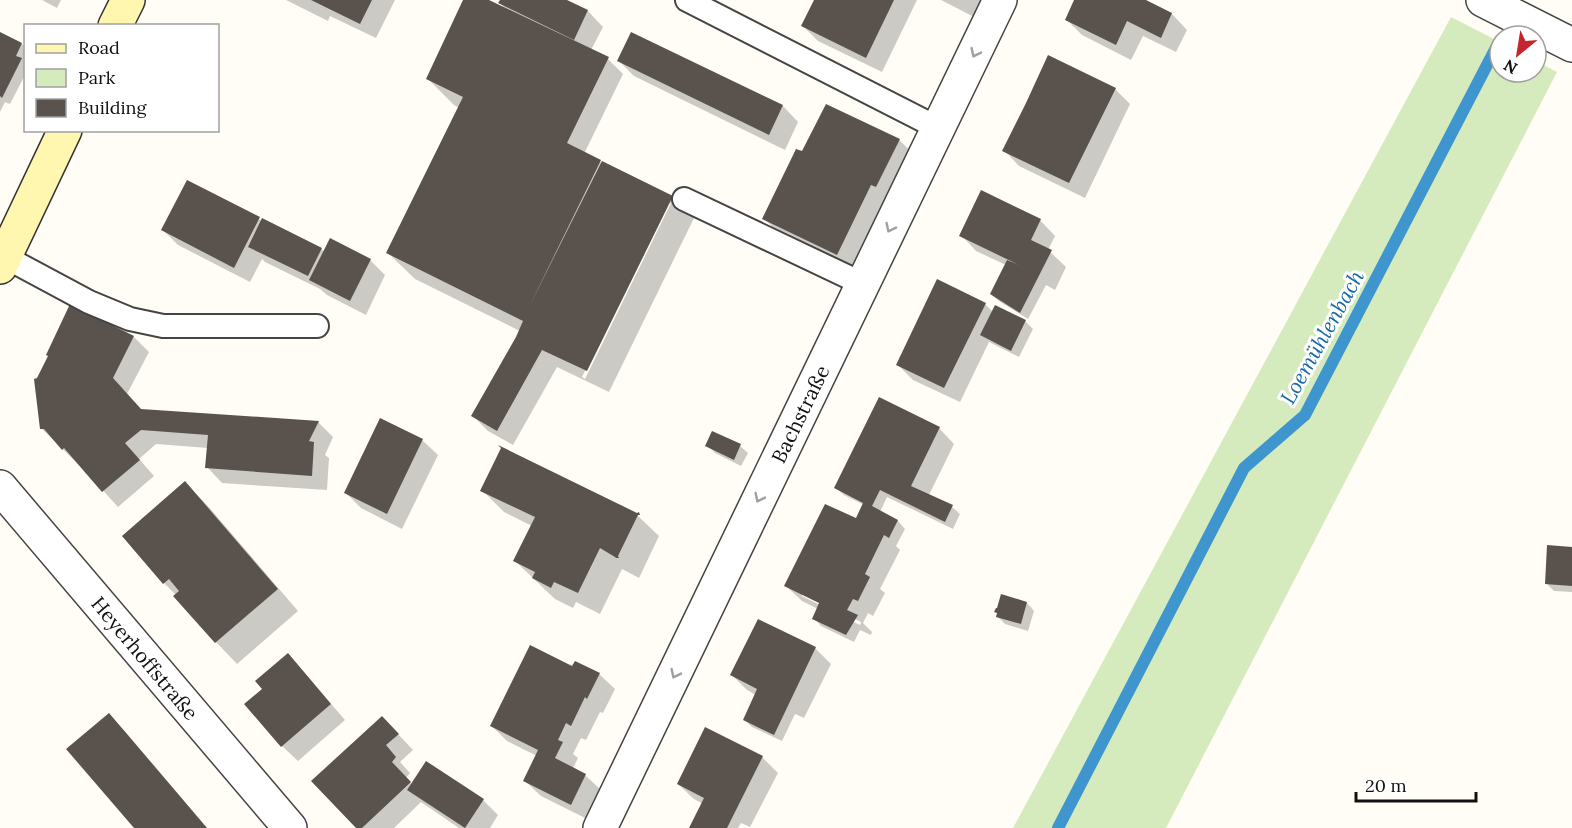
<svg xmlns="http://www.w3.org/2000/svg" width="1572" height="828" viewBox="0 0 1572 828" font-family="Lora,serif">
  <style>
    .green { fill: #d5ebbd }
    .shadow { fill: #0003; fill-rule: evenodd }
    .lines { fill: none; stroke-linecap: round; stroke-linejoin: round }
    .stream { stroke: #3f96cf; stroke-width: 12 }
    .building { fill: #5a524d }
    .service-casing { stroke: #444; stroke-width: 26 }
    .minor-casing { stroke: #444; stroke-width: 36 }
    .secondary-casing { stroke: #333; stroke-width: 36 }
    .service { stroke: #fff; stroke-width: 22 }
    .minor { stroke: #fff; stroke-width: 33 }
    .secondary { stroke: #fff6b0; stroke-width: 33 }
    .oneway { stroke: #a0a0a0 }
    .labels { text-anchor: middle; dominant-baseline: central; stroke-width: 6; stroke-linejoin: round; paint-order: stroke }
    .street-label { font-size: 20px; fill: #111; stroke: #fff }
    .water-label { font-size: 21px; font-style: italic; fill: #1768a6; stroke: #fff }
  </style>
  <rect width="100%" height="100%" fill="#fffdf5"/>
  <!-- green -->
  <path class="green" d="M1451,17L1500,42V72H1536V61L1557,72L1166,828H1013Z"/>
  <!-- shadow -->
  <path class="shadow" d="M42,0H61L57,8Z
    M286,0H395L376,38L330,16L328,21Z
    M465,0H486L506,9L500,3L501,0H564L588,11L603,27L591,50L608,59L623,74L584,154L672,197L694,218L609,392L557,367L513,445L488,431L473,416L520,331L415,279L388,253L459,108L454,105L428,79ZM668,203H671L585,379L582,377Z
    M816,0H917L882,72L818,41L803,26Z
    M941,0H985L976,18Z
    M1076,0H1143L1172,14L1187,30L1176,52L1143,36L1131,60L1082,35L1066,19Z
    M0,33L22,44L26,48L24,63L26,64V73L10,104L5,102L0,112Z
    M632,34L783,106L798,122L785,150L634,76L619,61Z
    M1115,89L1130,104L1085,198L1019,166L1004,150Z
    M827,106L899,140L915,155L853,269L779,234L764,218L803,153Z
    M188,182L259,219L262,221L321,249L325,252L370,260L385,275L366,315L327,295L320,289L265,262L262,259L250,282L178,245L163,230Z
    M1040,220L1055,236L1048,250L1066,267L1055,290L1046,285L1028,319L999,301L991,294L1006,265L976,251L961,235Z
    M985,304L993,312L1025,321L1033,329L1019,357L989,342L960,402L913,380L898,365Z
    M134,337L149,352L127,394L142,411L318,422L333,437L325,455L329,458L327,490L222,483L207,467L208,448L156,444L139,459L154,476L118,507L79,464H78L42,429Z
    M939,428L954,444L929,495L952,507L960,514L953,529L887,497L880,512L898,521L905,529L896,546L900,550L880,589L885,593L873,616L868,613L863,623L872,632L871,635L860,630L854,642L821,626L814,618L818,609L802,601L786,586L862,523L864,505L844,495L836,488ZM802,593L861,622L860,625L802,596Z
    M713,433L740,446L748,453L741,466L715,453L707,445Z
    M422,440L438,455L402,529L361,508L346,493Z
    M185,483L207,505L298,611L237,664L216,642L175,596L176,595L164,583Z
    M482,490L637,515L659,536L639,578L622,569L600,614L576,602L573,608L555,599L515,561L532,526L504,512Z
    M1572,549V592L1554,591L1546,583Z
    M1027,603L1034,611L1028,631L1005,624L997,616Z
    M758,621L815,648L831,664L804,718L795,714L782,741L752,727L745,720L756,695L747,690L732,675Z
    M573,668L599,674L615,689L603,713L600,712L586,740L581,738L573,754L578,758L573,768L585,775L601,790L587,819L541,796L525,781L537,756L507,741L492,726Z
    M303,671L345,720L298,761L282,746L246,704Z
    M108,715L124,730L207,828H136Z
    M705,729L762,757L778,773L750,827L741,823L738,828H692L703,804L694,799L678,784Z
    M397,733L413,750L400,762L410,773L406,778L412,785L483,800L498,815L490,828H459L421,802L394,828H358L314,781Z"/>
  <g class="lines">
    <!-- stream -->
    <path class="stream" d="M1058,828L1244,468L1305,415L1500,40"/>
  </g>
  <!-- building -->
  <path class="building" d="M311,0H372L360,24Z
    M463,0H489L609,57L567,143L601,160L529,307L602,161L673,196L587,371L542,350L497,431L471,416L516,337L523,321L386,253L463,97L426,79Z
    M500,0H567L588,10L574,40L498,3Z
    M814,0H894L866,58L801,26Z
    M1074,0H1146L1172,13L1161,38L1127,21L1116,45L1065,20Z
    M0,32L22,43L16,56L22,58L2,98L0,96Z
    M631,32L783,105L769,135L617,61Z
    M1048,55L1116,88L1069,183L1002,151L1026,103Z
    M826,104L900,139L876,187L871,185L837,255L762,219L796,149L802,151Z
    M187,180L260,217L234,268L161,230Z
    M981,190L1041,219L1031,240L1052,250L1020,313L990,294L1007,260L1019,265L959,236Z
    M262,218L322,248L308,276L248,247Z
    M330,238L371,259L350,301L309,280Z
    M937,279L986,303L944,388L896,365Z
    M70,304L134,336L113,378L141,409L319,421L309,441L314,442L312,476L205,468L208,435L141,430L125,443L140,460L102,492L64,448L62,450L44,429H40L34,379L37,378L48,356L46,355Z
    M995,305L1026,320L1011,351L980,335Z
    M879,397L940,427L911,486L953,505L945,522L880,490L872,506L898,520L889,538L884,535L865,574L870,577L858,601L853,599L847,610L858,615L846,635L812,619L819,603L784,586L825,504L856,518L863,503L834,488Z
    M380,418L423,439L387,514L344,493Z
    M712,431L741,444L734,460L705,446Z
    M498,445L637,513L639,512L640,515H638L618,556L619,558H616L615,557L600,548L578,593L554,582L551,588L532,578L535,572L513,561L535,517L480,491L501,448Z
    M185,481L278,589L215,643L173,596L179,591L169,579L163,584L122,536Z
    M1547,545L1572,547V586L1545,584Z
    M1001,594L1027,602L1021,624L996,617L997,613L994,612L996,608H997Z
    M758,619L816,647L774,735L743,720L757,689L730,675Z
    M530,645L572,666L575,661L600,673L587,699L585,697L571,726L566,723L558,740L563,742L555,758L586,774L571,805L523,781L538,750L490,726Z
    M288,653L331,704L281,747L244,704L262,689L255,681Z
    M109,713L207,828H134L66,749Z
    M382,716L399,734L386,745L396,757L392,762L411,782L362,828H356L311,781Z
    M705,727L763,756L727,828H689L704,798L677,784Z
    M426,761L484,799L465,828L407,790Z"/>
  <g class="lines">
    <!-- service casing -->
    <g class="service-casing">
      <path id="service" d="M687,0L938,128
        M684,199L863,284
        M5,257L89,302L130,319L163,326H317"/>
    </g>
    <!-- minor casing -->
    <g class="minor-casing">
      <path id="minor" d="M1483,0L1572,45
        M0,487L290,828
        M600,828L1000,0"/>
    </g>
    <!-- secondary casing -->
    <g class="secondary-casing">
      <path id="secondary" d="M115,26L128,0
        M0,267L65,130"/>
    </g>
    <!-- service -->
    <use href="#service" class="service"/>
    <!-- minor -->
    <use href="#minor" class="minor"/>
    <!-- secondary -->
    <use href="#secondary" class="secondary"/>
  </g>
  <!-- one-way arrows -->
  <defs><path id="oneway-chevron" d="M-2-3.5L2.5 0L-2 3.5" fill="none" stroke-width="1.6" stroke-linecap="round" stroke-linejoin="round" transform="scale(1.5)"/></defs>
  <g class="oneway">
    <use href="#oneway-chevron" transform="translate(975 53) rotate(116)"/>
    <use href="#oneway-chevron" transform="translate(890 228) rotate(116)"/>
    <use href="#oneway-chevron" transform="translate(759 498) rotate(116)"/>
    <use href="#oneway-chevron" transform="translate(675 674) rotate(116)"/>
  </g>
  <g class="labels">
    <!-- street labels -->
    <g class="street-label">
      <text transform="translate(800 414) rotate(-64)">Bachstraße</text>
      <text transform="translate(145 658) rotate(50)">Heyerhoffstraße</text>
    </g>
    <!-- water labels -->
    <g class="water-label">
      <text transform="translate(1322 337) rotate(-61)">Loemühlenbach</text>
    </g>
  </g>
  <!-- legend -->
  <rect x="24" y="24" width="195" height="108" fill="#ffffff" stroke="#a0a0a0" stroke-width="1.5"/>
  <rect x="36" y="44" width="30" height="9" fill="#fff6b0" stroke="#a0a0a0" stroke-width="1.5"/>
  <text x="78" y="54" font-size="18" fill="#111111">Road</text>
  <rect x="36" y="69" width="30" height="18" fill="#d5ebbd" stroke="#a0a0a0" stroke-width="1.5"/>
  <text x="78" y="84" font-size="18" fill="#111111">Park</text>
  <rect x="36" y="99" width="30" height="18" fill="#5a524d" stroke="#a0a0a0" stroke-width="1.5"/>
  <text x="78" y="114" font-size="18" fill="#111111">Building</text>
  <!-- north arrow -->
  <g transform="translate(1518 54) rotate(210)"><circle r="28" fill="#ffffff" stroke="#a0a0a0" stroke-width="1.5"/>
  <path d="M0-4.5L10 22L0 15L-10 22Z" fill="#c4262e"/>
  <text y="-9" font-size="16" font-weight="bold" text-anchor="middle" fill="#111111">N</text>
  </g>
  <!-- scale -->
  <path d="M1356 792v9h120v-9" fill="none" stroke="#111111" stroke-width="3"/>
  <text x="1365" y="792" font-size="18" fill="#111111" stroke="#ffffff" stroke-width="4.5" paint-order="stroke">20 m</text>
</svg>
